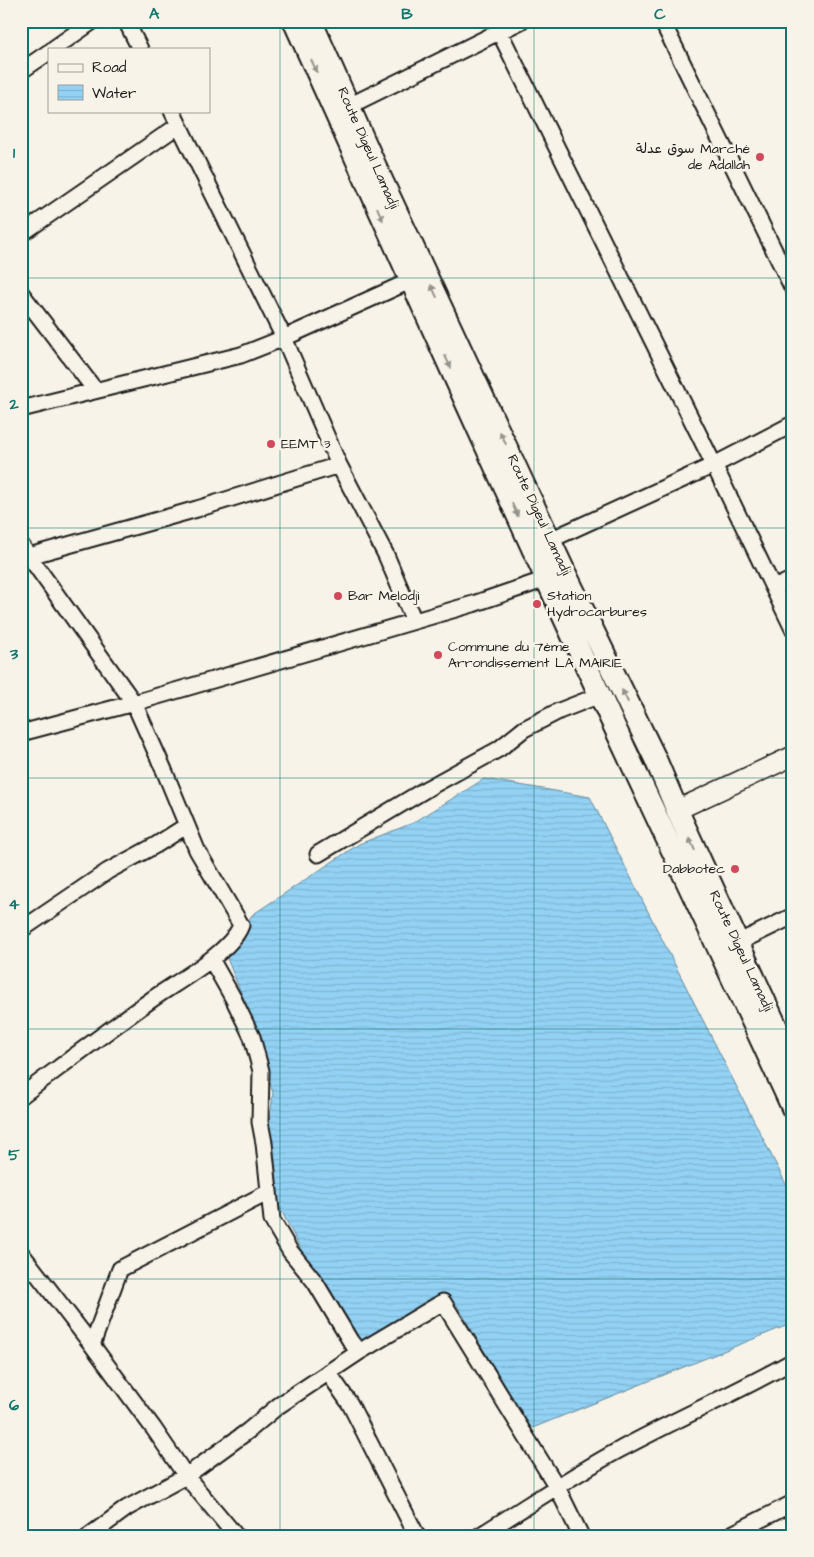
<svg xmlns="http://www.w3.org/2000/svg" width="814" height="1557" viewBox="0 0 814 1557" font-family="'Architects Daughter','Playpen Sans Arabic',sans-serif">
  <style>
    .water { fill: url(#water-rules); stroke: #63899e }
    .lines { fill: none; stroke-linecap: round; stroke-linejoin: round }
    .minor-casing { stroke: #1c1c1c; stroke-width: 19 }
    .tertiary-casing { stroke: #1c1c1c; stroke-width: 22 }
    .secondary-casing { stroke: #1c1c1c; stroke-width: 25 }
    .minor { stroke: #f7f3e8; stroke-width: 15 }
    .tertiary { stroke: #f7f3e8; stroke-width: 19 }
    .secondary { stroke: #f7f3e8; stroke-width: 21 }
    .oneway { fill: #94928c }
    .grid { fill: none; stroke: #0f766e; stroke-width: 1; stroke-opacity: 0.55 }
    .poi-dot { fill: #d1495b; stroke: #f7f3e8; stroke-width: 2 }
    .labels { text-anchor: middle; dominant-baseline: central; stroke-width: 5; stroke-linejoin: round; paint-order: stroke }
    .street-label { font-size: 14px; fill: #1c1c1c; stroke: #f7f3e8 }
    .poi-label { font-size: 14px; fill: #1c1c1c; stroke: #f7f3e8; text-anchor: start }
    .neatline { fill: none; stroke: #0f766e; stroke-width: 2 }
    .grid-label { font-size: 16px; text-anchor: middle; font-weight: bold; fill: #0f766e }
  </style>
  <defs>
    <pattern id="water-rules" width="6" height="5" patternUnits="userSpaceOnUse" patternTransform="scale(1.25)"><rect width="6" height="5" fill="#93d2f4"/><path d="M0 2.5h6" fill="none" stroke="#7eb4d1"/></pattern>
  </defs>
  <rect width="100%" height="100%" fill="#f7f3e8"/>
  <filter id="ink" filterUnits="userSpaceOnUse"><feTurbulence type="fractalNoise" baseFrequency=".02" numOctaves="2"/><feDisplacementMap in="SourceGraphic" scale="10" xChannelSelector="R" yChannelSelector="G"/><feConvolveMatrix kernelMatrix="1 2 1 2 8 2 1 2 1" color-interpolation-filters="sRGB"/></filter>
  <g filter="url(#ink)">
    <!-- water -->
    <path class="water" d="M484,779L590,797L793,1198V1323L530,1429L457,1305L439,1294L358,1346L308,1264L277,1202L269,1125L273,1093L250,1015L226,956L252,915L359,844L413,823Z"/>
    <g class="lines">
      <!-- minor casing -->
      <g class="minor-casing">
        <path id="minor" d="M126,21L140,49
          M494,21L714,465L793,629
          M662,21L793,289
          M53,49L93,21
          M21,71L49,52
          M349,106L521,21
          M172,111L284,338L339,465L386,555L414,621
          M21,234L179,125
          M21,293L95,390
          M21,409L241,355L284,338L410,281
          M550,540L714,465L793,424
          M21,545L134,703L164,770L197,850L241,925C231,953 176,982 151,1000C107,1031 64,1064 21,1096
          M22,558L197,509L339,465
          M774,588L793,579
          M21,733L134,703L473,604L555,576
          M318,854L428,788L499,749L524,729L559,711L600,695
          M21,930L108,871L156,845L186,826
          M737,943L793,916
          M21,1253L92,1345L154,1429L186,1476L236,1536
          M92,1345L120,1269L269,1192
          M359,1352L443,1302L557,1487L581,1536
          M328,1372L350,1404L417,1536
          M89,1536L127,1508L186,1476L248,1431L278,1406L359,1352L351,1342L315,1282L290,1251L272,1220L264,1143L260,1122L261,1071L252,1037L233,998L211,959
          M479,1536C526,1507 571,1476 619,1450C676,1419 736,1393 793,1361
          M728,1536L793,1503"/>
      </g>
      <!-- tertiary casing -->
      <g class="tertiary-casing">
        <path id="tertiary" d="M677,810L793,756"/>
      </g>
      <!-- secondary casing -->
      <g class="secondary-casing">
        <path id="secondary" d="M294,21C378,208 462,394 547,580C627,757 712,932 793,1109
          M311,21L377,170L565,573L655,758L677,810L793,1063"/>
      </g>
      <!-- minor -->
      <use href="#minor" class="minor"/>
      <!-- tertiary -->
      <use href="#tertiary" class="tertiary"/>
      <!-- secondary -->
      <use href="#secondary" class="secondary"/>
    </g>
    <!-- one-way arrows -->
    <defs><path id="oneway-solid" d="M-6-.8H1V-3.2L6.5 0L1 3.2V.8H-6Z" transform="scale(1.25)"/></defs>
    <g class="oneway">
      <use href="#oneway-solid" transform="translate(314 66) rotate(66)"/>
      <use href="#oneway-solid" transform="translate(380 214) rotate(66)"/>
      <use href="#oneway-solid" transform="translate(434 291) rotate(-115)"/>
      <use href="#oneway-solid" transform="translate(448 362) rotate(65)"/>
      <use href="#oneway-solid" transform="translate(503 438) rotate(-115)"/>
      <use href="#oneway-solid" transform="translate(515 510) rotate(66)"/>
      <use href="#oneway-solid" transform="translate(625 696) rotate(-116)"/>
      <use href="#oneway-solid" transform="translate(692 844) rotate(-114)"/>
    </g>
  </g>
  <!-- grid -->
  <path class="grid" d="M280,21V1536M534,21V1536M21,278H793M21,528H793M21,778H793M21,1029H793M21,1279H793"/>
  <!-- markers -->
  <g class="poi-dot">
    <circle cx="760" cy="157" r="5"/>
    <circle cx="271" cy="444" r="5"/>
    <circle cx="338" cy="596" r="5"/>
    <circle cx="537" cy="604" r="5"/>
    <circle cx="438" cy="655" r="5"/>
    <circle cx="735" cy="869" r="5"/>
  </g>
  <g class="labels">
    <!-- street labels -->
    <g class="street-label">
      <text transform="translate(368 148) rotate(66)">Route Digeul Lamadji</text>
      <text transform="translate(539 515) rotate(65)">Route Digeul Lamadji</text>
      <text transform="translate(741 951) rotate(65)">Route Digeul Lamadji</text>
    </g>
    <!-- poi labels -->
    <g class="poi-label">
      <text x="750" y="149" text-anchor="end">سوق عدلة Marché<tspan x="750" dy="16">de Adallah</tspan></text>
      <text x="281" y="444">EEMT 3</text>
      <text x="348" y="596">Bar Melodji</text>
      <text x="547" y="596">Station<tspan x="547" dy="16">Hydrocarbures</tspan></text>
      <text x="448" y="647">Commune du 7ème<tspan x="448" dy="16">Arrondissement LA MAIRIE</tspan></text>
      <text x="725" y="869" text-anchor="end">Dabbotec</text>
    </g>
  </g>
  <!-- margin -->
  <rect width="814" height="1557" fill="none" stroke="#f7f3e8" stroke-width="55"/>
  <!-- legend -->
  <rect x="48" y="48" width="162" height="65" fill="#f7f3e8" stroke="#9f9d96"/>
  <rect x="58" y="64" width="25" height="8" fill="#f7f3e8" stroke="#9f9d96"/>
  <text x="92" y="72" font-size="15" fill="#1c1c1c">Road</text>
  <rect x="58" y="85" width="25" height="15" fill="url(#water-rules)" stroke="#9f9d96"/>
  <text x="92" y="98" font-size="15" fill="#1c1c1c">Water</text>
  <rect x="28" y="28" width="758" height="1502" class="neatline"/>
  <g class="grid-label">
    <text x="154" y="19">A</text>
    <text x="407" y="19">B</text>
    <text x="660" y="19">C</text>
    <text x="14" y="158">1</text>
    <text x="14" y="409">2</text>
    <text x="14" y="659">3</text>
    <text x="14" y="909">4</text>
    <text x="14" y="1160">5</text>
    <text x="14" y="1410">6</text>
  </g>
</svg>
